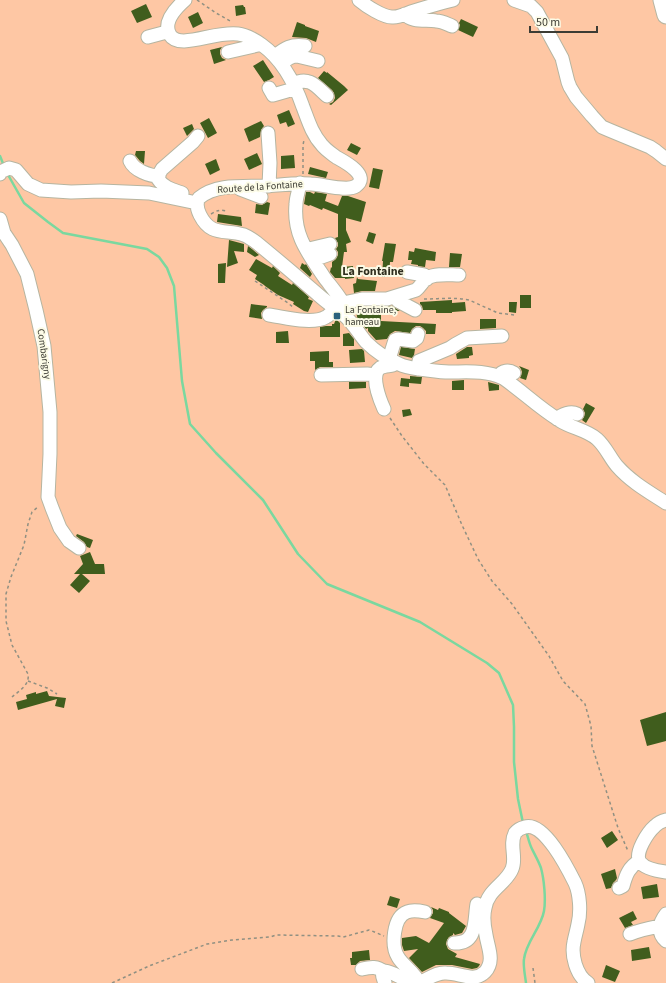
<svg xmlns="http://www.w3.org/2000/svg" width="666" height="983" viewBox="0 0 666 983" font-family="'Source Sans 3',sans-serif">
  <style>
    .green { fill: #fec7a4 }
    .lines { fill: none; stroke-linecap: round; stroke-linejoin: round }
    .stream { stroke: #7ad89f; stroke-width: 2.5 }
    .building { fill: #405d1d }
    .minor-casing { stroke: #b6b5a1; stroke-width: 15 }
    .major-casing { stroke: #b6b5a1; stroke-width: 19 }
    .path { stroke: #909082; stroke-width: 1.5; stroke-dasharray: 3 3; stroke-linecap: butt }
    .minor { stroke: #fff; stroke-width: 13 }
    .major { stroke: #fff; stroke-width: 17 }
    .poi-dot { fill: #2b627d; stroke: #fcfbe6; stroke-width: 1.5 }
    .labels { text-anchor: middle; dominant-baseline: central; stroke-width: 4; stroke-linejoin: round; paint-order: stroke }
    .street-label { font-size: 10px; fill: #3c3c34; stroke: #fcfbe6 }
    .poi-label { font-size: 10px; fill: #3c3c34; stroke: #fcfbe6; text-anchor: start }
    .quarter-label { font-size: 12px; font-weight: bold; fill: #2f2e1e; stroke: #fcfbe6 }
  </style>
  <rect width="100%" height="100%" fill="#eeeed9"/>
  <!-- green -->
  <path class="green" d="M0,0H666V983H0Z"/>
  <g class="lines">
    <!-- stream -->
    <path class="stream" d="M0,156L4,166
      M7,173L24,203L48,222L63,233L147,249L159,257L167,268L174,286L182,381L190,424L216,453L263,500L298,554L327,584L420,622L487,663L499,673L513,705L514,727V762L518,799L523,823
      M526,831C528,837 529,843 532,849C535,855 539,862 541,868C544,879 546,899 544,911C541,928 526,942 524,959C523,966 525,975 526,983"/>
  </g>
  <!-- building -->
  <path class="building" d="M146,4L152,17L137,23L131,11Z
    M243,5L244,7H245L246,14L236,16L235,6Z
    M198,12L203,23L193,28L188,17Z
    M461,19L478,27L473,37L458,30L460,25L459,23Z
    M297,22L305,25V26L319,31L316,42L306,38L292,37Z
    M222,47L220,50V54L222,58L226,60L214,64L210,50Z
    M263,60L274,77L269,80L264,82L253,66Z
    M324,71L327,73V72L344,86L348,90L331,105L329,104L333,102L335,98L334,93L332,90L318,78Z
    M289,110L295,124L288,127L286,122L280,124L277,115Z
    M209,118L217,133L208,138L200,123Z
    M261,121L264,126L261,130L260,137L249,142L244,129Z
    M192,124L194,129L187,136L183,128Z
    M351,143L361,148L357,155L347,150Z
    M136,151H145L144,164L140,161L135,155Z
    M257,153L262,164L249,170L244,159Z
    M294,155L295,168L281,169V156Z
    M216,159L220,170L210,175L205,164Z
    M310,167L328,172L326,178L308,174Z
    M373,168L383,170L379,189L369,187Z
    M306,192H310L314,194L315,192L327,194L325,201L338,206L342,196H348L366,202L361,222L346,218V230L351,242L346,244L347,252H344L342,267L353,266L354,278L345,279V278H335L330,272L331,267L332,268V262L336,259L338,255V252L336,249L338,246V243L335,238L338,237V214L323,208L322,210L310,205L309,206L304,204Z
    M267,202L270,203L268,215L255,213L256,204L262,205Z
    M218,214L241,217L242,226L217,222Z
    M369,232L376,234L373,244L366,241Z
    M229,240L244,244V252L234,251L238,263L227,267Z
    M385,243L396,244L393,262H390L389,277H382L383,261H382Z
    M248,246L252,249L259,255L255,257L247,252Z
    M415,248L436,252L435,261L426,260L425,267L418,266V265L411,264L412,260H408L409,251L414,252Z
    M450,253L462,254L460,267H449Z
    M256,259L272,268L273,266L280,273L278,276L292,285L293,283L309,297L308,299L313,301L308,312L304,311L293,304L294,302L278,295L265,286L264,285L255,279L257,275L249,270Z
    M226,263L225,283H218V264Z
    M302,263L305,265L306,264L312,274L310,277L300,268Z
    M357,277L358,279L377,281L375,291H362L354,293L353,284L356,283Z
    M520,295H531V308H520Z
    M452,300V303L465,302L466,311L452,312V313H436V310H423L422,306L420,304V302Z
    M509,302H517L516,313L509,312Z
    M251,304L267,306V307L263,310L261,313L262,319L249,317Z
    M392,306L400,311H383L385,307Z
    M363,307L364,312L372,311V313L381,312V321L436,324L435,334H426V331L423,328L420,326H416L412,329L410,333L395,331L390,334L387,339L376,340L368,331V328L366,329L357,317L356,308Z
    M336,319L340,323V337H320V327L326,326H332V324H334Z
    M480,319H496V328L480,329Z
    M288,331L289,343H276V332Z
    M349,333L354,339V346H343V334Z
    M401,347L415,349L414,355L412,358L399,355Z
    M467,347H472L473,355L469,356V358L457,359L456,354Z
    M362,349L364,351L365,362L350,363L349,350Z
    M329,351V362H333V367H320L315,370V361H310V352Z
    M519,366L529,370L526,380L520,378L521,376L522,372L521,369Z
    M410,376L422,377L421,384L409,383V387L400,386L401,378L410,379Z
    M464,380V390H452V381Z
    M349,382H366V388L349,389Z
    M488,382L499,385V390L489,391Z
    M586,403L595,408L586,423L582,420L584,417L585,413L583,409Z
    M410,409L412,415L403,417L402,410Z
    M77,534L93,540L90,548L87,547L84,542L76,536Z
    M90,552L95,564H104L105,574H82L90,581L79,593L70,585L80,574H74L83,564L80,556Z
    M47,691L49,696L66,698L64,708L55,706L57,699L18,710L16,702L27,699L26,695L36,692V694Z
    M666,712V741L647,746L640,720Z
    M612,831L618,840L607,848L601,838Z
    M615,869L617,878L616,880L613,883L611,888L606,889L601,874Z
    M657,884L659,897L643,899L641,887Z
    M390,896L400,899L397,908L387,905Z
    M431,907L438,910L439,908L449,912V913L466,926L462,933L455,935L453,933V935L449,937L447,940L446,944L448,949L457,954L455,957L480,964L479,966L477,968L472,969L452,965H436L422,972L409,958L418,949L404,951L402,945V938L416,936L429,943L444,923L430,918L433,913V910Z
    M633,911L637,919L631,922L633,925L625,928L619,918Z
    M649,947L651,958L632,961L631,950Z
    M369,950L370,960L360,961L356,965H351L350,958H352V952Z
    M606,965L620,971L615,982L602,977Z"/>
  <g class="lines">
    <!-- minor casing -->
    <g class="minor-casing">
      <path id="minor" d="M185,0C176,8 162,22 170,35C173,40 179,41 184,41C202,40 220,32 238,34C247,35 255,40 262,45C283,60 295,84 303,107C308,120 312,134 322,145C326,150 331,153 336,157C343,161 371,175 356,186C347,192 322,184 311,184C296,183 281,185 266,186C245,187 217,183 199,198C196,203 197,209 200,215C211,237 225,229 244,235C249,237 253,240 257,243C279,261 300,279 322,298C329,304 338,310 345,316C354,324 359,334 366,342C375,351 387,359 399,364C405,367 412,368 419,369C429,370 439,372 449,372C468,372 485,370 503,378C522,391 539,408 559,420C571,428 587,430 597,439C606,447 610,458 617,466C631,482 649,492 666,503
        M359,0C366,6 383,17 392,17C399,18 407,13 414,11C427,7 440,3 453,0
        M514,0L531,6L537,12L562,58L568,82L570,87L576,97L592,116L602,127L609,130L650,147L656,151L666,159
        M405,14C412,23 427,19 436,21C442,21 447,24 452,26
        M148,37L163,33L168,31
        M228,52L258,45L259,43
        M275,56C285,48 291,44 305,46
        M281,64C286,60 290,56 297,56L318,61
        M293,84C309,76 316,86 327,96
        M269,88L273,95L287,91L295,88
        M268,133L270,163L269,186
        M130,161C134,170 149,176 159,176
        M0,174V172L9,168L16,170L28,184L41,190L71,192L101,191L149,193L197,203
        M300,183C299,191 296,197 296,204C293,235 308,253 324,277C328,283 344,301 344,307C343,310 343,311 341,313
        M240,189L261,197
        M182,193C173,190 164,188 158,179L159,174L162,169L193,142L198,136
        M0,219L4,233L12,245L27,274L36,310L44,346L50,412V454L48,497L52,508L60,528L69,541L79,548
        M307,250L309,249L330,244
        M313,260L330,254
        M407,272L424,275L427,279
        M396,299L398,301L415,310
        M343,303L362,299H387L416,290C420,287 422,282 427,278C436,273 450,275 459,275
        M269,315C284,317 312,325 326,317C330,315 332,312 334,308
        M389,359L395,340L398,339L413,341L417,338L418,334
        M418,369L419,361L450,348L456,344L467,338L502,336
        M321,375L367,374L376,375
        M499,376C502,370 509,370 514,373
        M384,409C380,400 370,375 380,368C383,366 389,366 393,365L395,362
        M557,419C562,414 571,411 577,414
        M666,820C662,821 658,823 655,826C648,832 634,853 640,862C645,869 658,871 666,872
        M619,888L623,886C626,875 629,867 639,861
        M666,914C659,923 657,933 666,941
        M630,934C640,930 650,928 660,926
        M454,943C478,944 474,920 477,904
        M362,969C371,967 377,966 384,972
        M385,983C375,961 397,976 404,979C407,981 410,982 414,983
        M418,983C428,980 435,972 446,973C460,973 474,983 485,972C495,961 488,948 486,935C484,926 483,916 485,908C488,889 506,884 512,869C517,858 509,845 515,833C518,829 521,828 525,827C544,821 568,869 575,883C580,894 581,912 578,924C577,930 575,936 574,942C571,955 576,975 588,983
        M419,983C415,972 403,966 398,957C391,946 393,917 407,912C412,910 420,911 425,912"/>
    </g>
    <!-- major casing -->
    <g class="major-casing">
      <path id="major" d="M662,0L666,15"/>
    </g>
    <!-- path -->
    <path class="path" d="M197,0L216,13L232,22
      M303,174V145L304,140
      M211,214C216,211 220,209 226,211
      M255,281L288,303L294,308
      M424,299C439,299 454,297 469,300L498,313L515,315
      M390,418L402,436L424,464L445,485L462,525L478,559L492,581L512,604L549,656L563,681L585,704L591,726L592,746L618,828L628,851
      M28,681L47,688L57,694
      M12,697C19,691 30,685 28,674L12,645L6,621V594L11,577L24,545L28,524L32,512L39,506
      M533,968L535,983
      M112,983L149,966L207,944L232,940L270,937L276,935L338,936L343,937L347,936L369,930L372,931L384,936"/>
    <!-- minor -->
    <use href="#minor" class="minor"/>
    <!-- major -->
    <use href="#major" class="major"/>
  </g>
  <!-- markers -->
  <rect class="poi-dot" x="333" y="312" width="8" height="8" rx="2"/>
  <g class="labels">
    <!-- street labels -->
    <g class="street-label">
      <text transform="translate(260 187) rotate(-4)">Route de la Fontaine</text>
      <text transform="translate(44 354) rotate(82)">Combarigny</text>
    </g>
    <!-- poi labels -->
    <g class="poi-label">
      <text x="345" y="310">La Fontaine,<tspan x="345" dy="12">hameau</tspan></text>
    </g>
    <!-- quarter labels -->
    <g class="quarter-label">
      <text x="373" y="271">La Fontaine</text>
    </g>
  </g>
  <!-- scale -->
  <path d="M530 26v6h67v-6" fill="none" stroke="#3c3c34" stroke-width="2"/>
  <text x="536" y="26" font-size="12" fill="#3c3c34" stroke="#fcfbe6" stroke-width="3" paint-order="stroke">50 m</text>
</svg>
